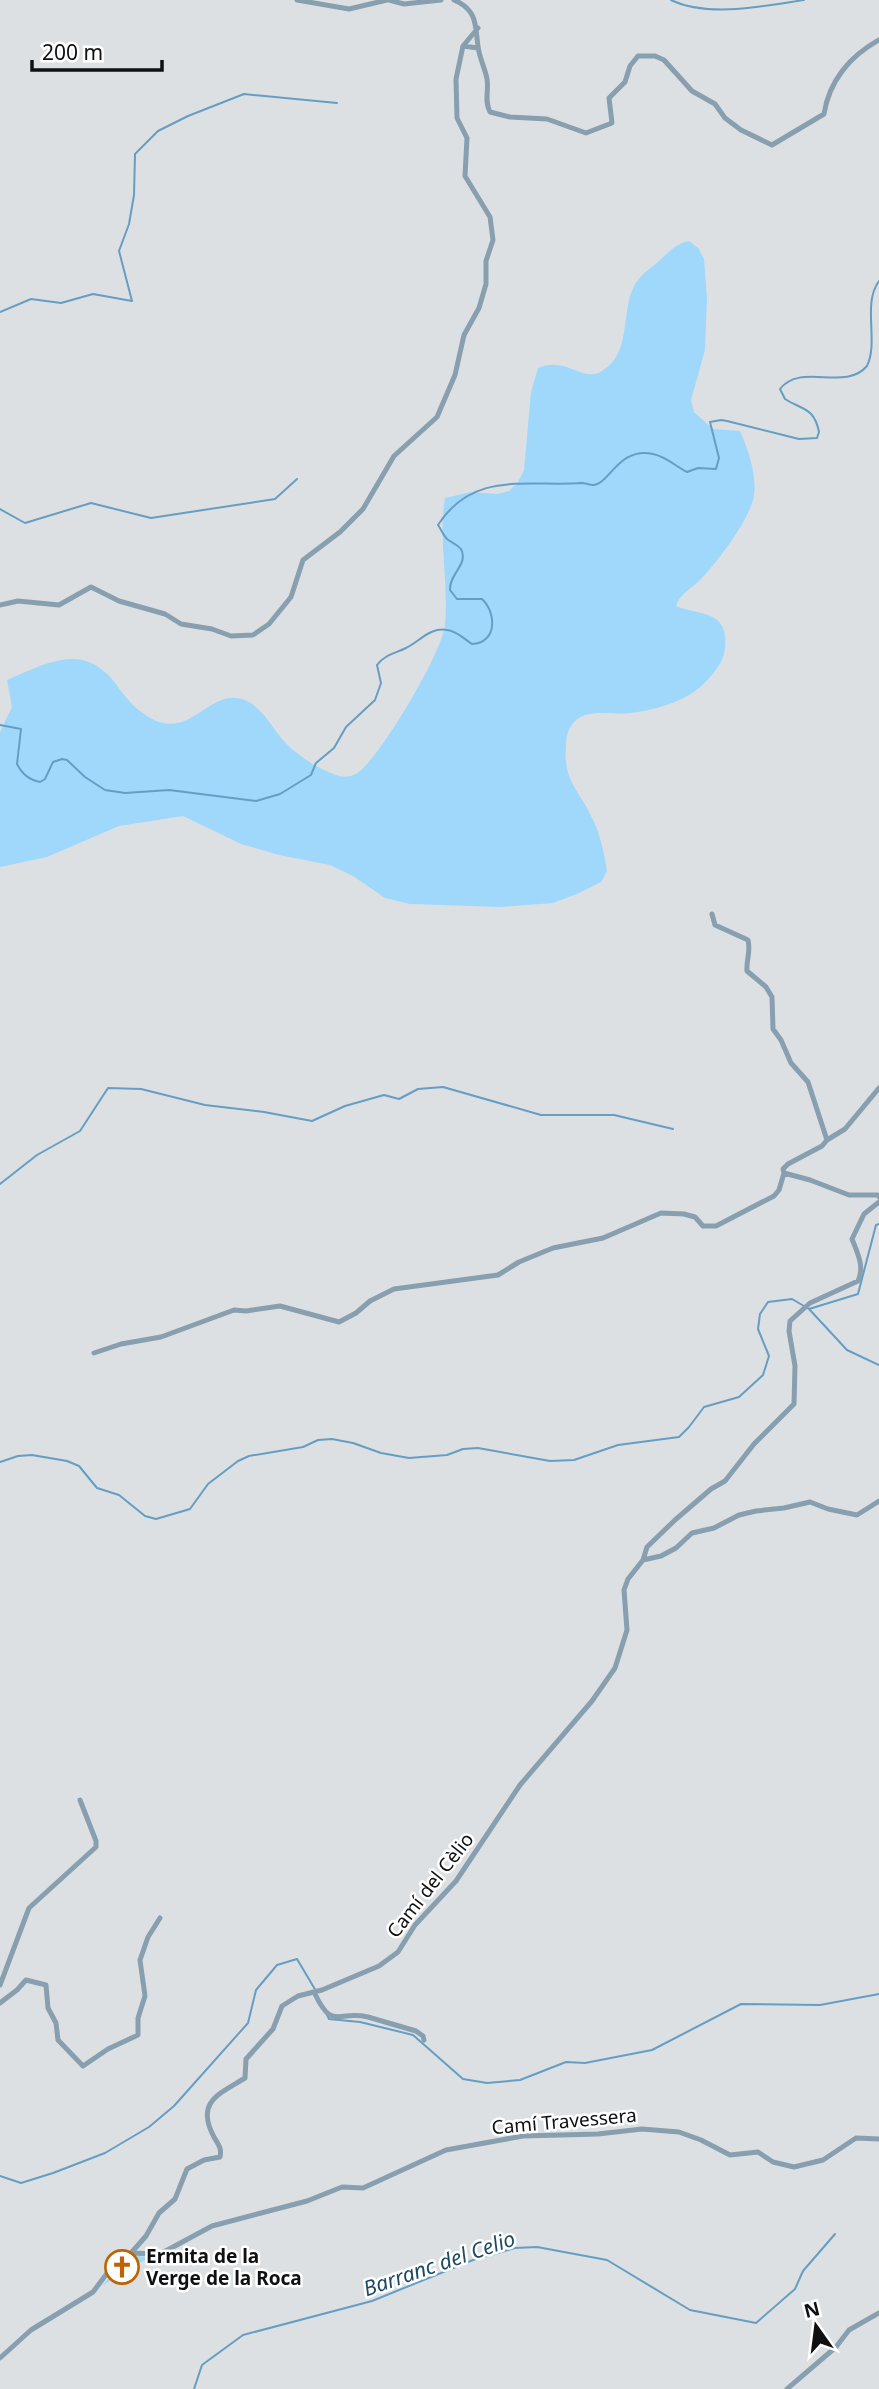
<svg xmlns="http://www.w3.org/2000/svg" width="879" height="2389" viewBox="0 0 879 2389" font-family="'Noto Sans',sans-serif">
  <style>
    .green { fill: #a0d8fc }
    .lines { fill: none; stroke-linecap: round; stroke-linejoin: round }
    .stream { stroke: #659ec2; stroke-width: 2 }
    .minor { stroke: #879faf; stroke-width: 5 }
    .labels { text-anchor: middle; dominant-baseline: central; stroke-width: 5; stroke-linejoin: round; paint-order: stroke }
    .street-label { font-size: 19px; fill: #0f1011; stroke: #fff }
    .poi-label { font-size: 19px; font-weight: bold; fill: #0f1011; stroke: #fff; text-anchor: start }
    .water-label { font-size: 21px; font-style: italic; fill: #1c4963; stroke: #fff }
  </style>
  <rect width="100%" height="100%" fill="#dce0e3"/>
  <!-- green -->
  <path class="green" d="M689,241L698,248L704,259L707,298L705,350L691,400L694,412L713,429L740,431C748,449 757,475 754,495C751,518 718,561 702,578C693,588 680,593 676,606C687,611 706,612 716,619C725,626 726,637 725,648C724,659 718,668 711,676C692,700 660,709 631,713C612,716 584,706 571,726C567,732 566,740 566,747C563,782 580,790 593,820C601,836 604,854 607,871L601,882L577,894L553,903L501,907L410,904L385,898L353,876L330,865L279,855L241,844L183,816L119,826L47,857L0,867V732L12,707L7,680C48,663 83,641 116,684C126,699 138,712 154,720C193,738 212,684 247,701C264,710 271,726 283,740C295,754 318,769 336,775C345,778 353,777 360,771C383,752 442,653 445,625C449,583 438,540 445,498L471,492L497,494L509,491L518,482L524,470L531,392L538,368C566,356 582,382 600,372C635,354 618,306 638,280C643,273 652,267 658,262C669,252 675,244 689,241Z
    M137,2256L153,2257L134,2265L102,2286L122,2262Z"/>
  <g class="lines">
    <!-- stream -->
    <path class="stream" d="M671,0C708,18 765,6 804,0
      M0,312L31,299L61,303L93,294L132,301L119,251L129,224L134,195L135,154L158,131L188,116L244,94L337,103
      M0,509L25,523L91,503L151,518L275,499L297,479
      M0,725L21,729L17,764C22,774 29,780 40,782L45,779L53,762L62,759L67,760L85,777L105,790L125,793L169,790L256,801L280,794L311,775L316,763L334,748L346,727L375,700L381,683L377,665C384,655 396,653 406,648C420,641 430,627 447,630C457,631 464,639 472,644C497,643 497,613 482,599H457L450,590C449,574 469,564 461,549C457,544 452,543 447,539C443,535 441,529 438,525C473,470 528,487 582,483C586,483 589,485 593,485C609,485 619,446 653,454C667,457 675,466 687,472L698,468L716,469L719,458L710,422L721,420L727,421L799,439L817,438L819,432C814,407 802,410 785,399L780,389C801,362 845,392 867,366C879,341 862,304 879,281
      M0,1184L37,1155L80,1131L108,1088L141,1089L205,1105L264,1112L312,1121L345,1106L384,1095L399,1099L418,1089L443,1087L541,1115H614L673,1129
      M809,1309L858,1294L876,1225L879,1224
      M0,1462L18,1456L32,1455L67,1461L79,1466L97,1488L119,1495L145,1516L156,1519L190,1509L208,1484L238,1461L249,1456L303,1447L318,1440L332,1439L353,1443L381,1453L409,1458L447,1455L463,1449L478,1448L550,1461L574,1460L618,1445L679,1437L689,1427L704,1407L739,1397L763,1375L769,1356L758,1329L760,1314L768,1302L792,1299L809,1309L847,1350L879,1365
      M327,2015L329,2019L360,2022L413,2035L463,2079L487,2083L520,2080L566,2062L585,2063L652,2050L741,2004L820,2005L879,1994
      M0,2176L21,2183L53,2173L105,2153L149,2127L174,2106L248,2023L256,1990L277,1965L297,1959L316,1991
      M194,2389L202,2365L243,2335L372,2301L473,2260L515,2248L537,2247L607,2260L690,2310L756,2323L795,2289L803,2271L835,2234"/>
    <!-- minor -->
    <path class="minor" d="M297,0L349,9L387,0
      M389,0L404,4L441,0
      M454,0C478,10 475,26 478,46C479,57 485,68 487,79C489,92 484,100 490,112L510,117L547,119L586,133L612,123L609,98L625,82L630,66L638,56H655L664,60L692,91L715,104L725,118L741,130L772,145L824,114C829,81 850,56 879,40
      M463,46L478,28
      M0,605L18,601L59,605L91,587L119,601L165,614L181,624L212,629L231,636L253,635L269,624L291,597L303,560L340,532L363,509L394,456L437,417L455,375L464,335L479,308L486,284V261L493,240L490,217L465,176L467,138L457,118L456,79L463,46L478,48
      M712,914L715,925L748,940C751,952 746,960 747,971L766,987L772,997L773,1029L781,1040L791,1063L808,1082L827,1140L822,1146L788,1164L783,1169L784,1173L810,1180L849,1195H878L879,1197
      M827,1140L845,1129L879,1088
      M94,1353L121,1344L161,1337L234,1310L246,1311L280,1306L339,1322L356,1313L370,1301L394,1289L498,1275L519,1262L553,1248L603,1238L661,1213L684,1214L695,1217L703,1226H716L774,1196L779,1190L784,1173
      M643,1560L647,1547L675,1520L711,1489L725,1481L754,1444L794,1404L795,1366L789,1331L790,1321L810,1303L858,1281C865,1267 857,1252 852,1239L864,1214L879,1202
      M0,1985L29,1908L96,1847V1841L80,1800
      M314,1992C333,2032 336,2010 368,2017L416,2031L423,2036L424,2040
      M0,2003L17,1990L26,1980L46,1985L48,2008L56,2023L58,2040L83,2066L108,2049L138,2035V2018L145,1996L140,1960L148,1937L160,1918
      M131,2253L160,2254L212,2226L307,2201L342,2187L363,2188L446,2150L523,2136L598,2134L642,2129L679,2132L701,2140L730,2155L758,2152L773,2162L794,2167L823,2160L856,2138L879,2139
      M0,2358L31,2330L93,2292L114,2264L131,2253L146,2236L159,2213L175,2199L187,2169L204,2160L220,2157C222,2148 218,2144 214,2137C195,2102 219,2094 245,2078L246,2059L273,2029L282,2006L298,1996L322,1990L379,1966L398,1952L415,1925L456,1881L520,1785L592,1701L615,1668L627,1630L624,1590L628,1579L643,1560L661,1556L676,1548L692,1533L714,1528L739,1515L756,1511L784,1508L810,1502L828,1509L857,1515L879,1501
      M787,2389L836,2347L849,2330L879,2313"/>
  </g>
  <!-- icons -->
  <defs>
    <g id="church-ring" transform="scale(1.75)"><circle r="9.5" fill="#fff" stroke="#bd6400" stroke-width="1.5"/><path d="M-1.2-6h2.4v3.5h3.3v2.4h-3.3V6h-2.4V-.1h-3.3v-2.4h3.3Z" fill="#bd6400"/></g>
  </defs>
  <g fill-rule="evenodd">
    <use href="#church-ring" x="122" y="2267"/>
  </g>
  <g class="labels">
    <!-- street labels -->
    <g class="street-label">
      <text transform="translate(430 1885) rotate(-52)">Camí del Cèlio</text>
      <text transform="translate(564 2121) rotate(-5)">Camí Travessera</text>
    </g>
    <!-- poi labels -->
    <g class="poi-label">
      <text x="146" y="2256">Ermita de la<tspan x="146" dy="22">Verge de la Roca</tspan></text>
    </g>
    <!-- water labels -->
    <g class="water-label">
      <text transform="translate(439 2263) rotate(-19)">Barranc del Celio</text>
    </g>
  </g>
  <!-- north arrow -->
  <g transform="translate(816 2326) rotate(346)" stroke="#ffffff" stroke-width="5" paint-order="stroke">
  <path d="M0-5L12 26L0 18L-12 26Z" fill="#0f1011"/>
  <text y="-10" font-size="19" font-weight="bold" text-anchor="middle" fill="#0f1011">N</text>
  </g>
  <!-- scale -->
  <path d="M32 60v10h130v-10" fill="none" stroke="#0f1011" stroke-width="3.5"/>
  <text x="42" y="60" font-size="21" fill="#0f1011" stroke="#ffffff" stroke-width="5" paint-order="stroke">200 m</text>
</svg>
